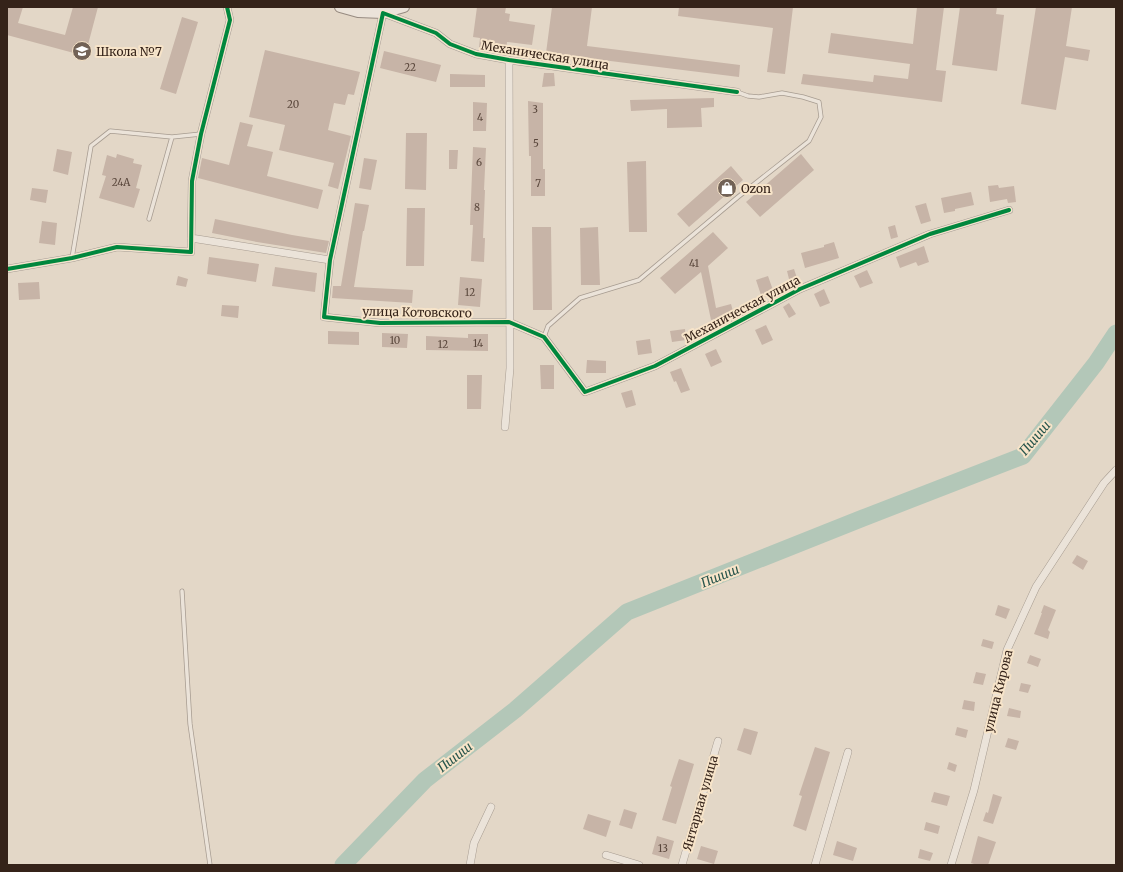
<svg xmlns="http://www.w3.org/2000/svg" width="1123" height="872" viewBox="0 0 1123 872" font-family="Merriweather,serif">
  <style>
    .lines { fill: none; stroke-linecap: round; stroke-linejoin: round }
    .river { stroke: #b3c7b8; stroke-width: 17 }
    .building { fill: #c7b4a7 }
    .lane-casing { stroke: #a79c91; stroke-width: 5 }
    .street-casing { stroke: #a79c91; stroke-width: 8 }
    .secondary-casing { stroke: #978b81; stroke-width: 12 }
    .lane { stroke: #ebe3d9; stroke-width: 3.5 }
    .street { stroke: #ebe3d9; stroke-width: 7 }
    .secondary { stroke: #ebe3d9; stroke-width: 10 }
    .cycleway-casing { stroke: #f7e4c9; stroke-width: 6 }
    .cycleway { stroke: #00873e; stroke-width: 4 }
    .labels { text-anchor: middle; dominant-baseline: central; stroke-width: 4; stroke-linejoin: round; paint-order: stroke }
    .number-label { font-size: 10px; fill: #5a473c }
    .poi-label { font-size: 12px; fill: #352319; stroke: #f7e4c9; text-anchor: start }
    .street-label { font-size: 12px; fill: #352319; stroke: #f7e4c9 }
    .water-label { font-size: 13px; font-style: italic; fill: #28564d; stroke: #f7e4c9 }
  </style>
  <rect width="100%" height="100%" fill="#e3d7c7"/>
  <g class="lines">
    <!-- river -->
    <path class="river" d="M343,865L425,780L515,710L627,612L863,518L1023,456L1096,363L1116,333"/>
  </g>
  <!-- building -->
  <path class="building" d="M7,7H23L18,23L65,35L73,7H98L85,56L7,35Z
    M477,7H506L505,13L510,14L509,21L535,25L532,45L507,42L506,51L479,48L480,38L473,37Z
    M552,7H592L587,46L740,65L739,77L546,53Z
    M679,7H793L785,74L767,72L773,28L678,16Z
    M917,7H944L936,70L946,71L942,102L801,84L803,74L873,82L874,75L908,79L910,64L828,53L831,33L913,44Z
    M960,7H997L996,14L1004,15L997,71L952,65Z
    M1036,7H1072L1066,46L1090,50L1088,61L1065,57L1056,110L1021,104Z
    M182,17L198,22L176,94L160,89Z
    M265,50L360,72L354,95L348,94L345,105L334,103L328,130L351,136L338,189L328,186L334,163L279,150L285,125L249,117Z
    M384,51L441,65L436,82L380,68Z
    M544,73H554L555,86L542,87Z
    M450,74L485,75V87H450Z
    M714,98V107L701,108L702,127L667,128V109L631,111L630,100Z
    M528,101L543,103V169H545V196H531V156H529Z
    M473,102L487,103L486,131H473Z
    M240,122L253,125L247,146L273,152L267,176L323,190L318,209L198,178L202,158L229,165Z
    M406,133H427L426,190L405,189Z
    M473,147L486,148L484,190H485L483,238H485L484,262L471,261L473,225H470Z
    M57,149L72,152L68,175L53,171Z
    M449,150H458L457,169H449Z
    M117,154L134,159L133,163L142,165L136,188L140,189L134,208L99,198L106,176L102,175L107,155L116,158Z
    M801,154L814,170L760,217L746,202Z
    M364,158L377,160L371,190L359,188Z
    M646,161L647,232H629L627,162Z
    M731,166L743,180L689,227L677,214Z
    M998,185L999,188L1014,186L1016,202L1008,203L1007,199L990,202L988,186Z
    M32,188L48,190L46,203L30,200Z
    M971,192L974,205L955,209V211L944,213L941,198Z
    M355,203L369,205L364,231H363L354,287L413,290L412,303L332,298L333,286H341Z
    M926,203L931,221L921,224L915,206Z
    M407,208H425L424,266H406Z
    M215,219L292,235L329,241L326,253L257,242L212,233Z
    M42,221L57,223L55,245L39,243Z
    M895,225L898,237L891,239L888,227Z
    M532,227H551L552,310H533Z
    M598,227L600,285H581L580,228Z
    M713,232L728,248L708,266L716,308L731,304L734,315L711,320L701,272L675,294L660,278Z
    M834,242L839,258L805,268L801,253L824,247V245Z
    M924,246L929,262L918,266L916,262L900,268L896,257Z
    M209,257L259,264L256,282L207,274Z
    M275,267L317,273L315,292L272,286Z
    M794,269L798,281L790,283L787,271Z
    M867,270L873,283L860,288L854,276Z
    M178,276L188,279L186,287L176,285Z
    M768,276L774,293L762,298L756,280Z
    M460,277L482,279L480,307L458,305Z
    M39,282L40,299L19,300L18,283Z
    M824,289L830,303L820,307L814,294Z
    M789,303L796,314L789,318L783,307Z
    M222,305L239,306L238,318L221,316Z
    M766,325L773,340L762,345L755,330Z
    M685,329L686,340L672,342L670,331Z
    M328,331L359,332V345L328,344Z
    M382,333L408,334L407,348L382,347Z
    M468,334H488V351L426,350V336L468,338Z
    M650,339L652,353L638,355L636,341Z
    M716,349L722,362L711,367L705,354Z
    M587,360L606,361V373H586Z
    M540,365H554V389H541Z
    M681,368L690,390L681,393L676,381L674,382L670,372Z
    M467,375H482L481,409H467Z
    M632,390L636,405L626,408L621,393Z
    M1077,555L1088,561L1083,570L1072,563Z
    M998,605L1010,609L1006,619L995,615Z
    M1044,605L1056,610L1048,630L1050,632L1048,639L1034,634L1042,613H1041Z
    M983,639L994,642L992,649L981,646Z
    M1030,655L1041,659L1038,667L1027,663Z
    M976,672L986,674L983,685L973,683Z
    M1021,683L1031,685L1028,693L1019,691Z
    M964,700L975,702L974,711L962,709Z
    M1009,708L1021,711L1020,718L1007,716Z
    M957,727L968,730L966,738L955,735Z
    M744,728L758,732L751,755L737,750Z
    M1008,738L1019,741L1016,750L1005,747Z
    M815,747L830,752L806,831L793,826L802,796L799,795Z
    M679,759L694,764L676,824L662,820L672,787L670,786Z
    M949,762L957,765L955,772L947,769Z
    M934,792L950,796L947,806L931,802Z
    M993,794L1002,797L993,824L983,821L986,812L988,813Z
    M624,809L637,813L632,829L619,825Z
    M588,814L611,821L606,837L583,829Z
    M926,822L940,826L938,834L924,830Z
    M657,836L674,841L669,859L652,854Z
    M978,836L996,842L988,865H977L971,863Z
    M837,841L857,848L853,861L833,855Z
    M701,846L718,851L714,864L697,859Z
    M920,849L933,853L930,861L918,858Z"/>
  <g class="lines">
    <!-- lane casing -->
    <g class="lane-casing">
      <path id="lane" d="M149,219L172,137
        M72,258L91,146L110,131L172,137L201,134
        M544,337L548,326L580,298L639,280L738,197L809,141L821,117L819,102L803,97L782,93L759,97L748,96L737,92
        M182,591L190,724L210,865"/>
    </g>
    <!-- street casing -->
    <g class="street-casing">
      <path id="street" d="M737,92L509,60L476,54L450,44L436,33L383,13L330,260L324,317L380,323L509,322L544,337L585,392L655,366L800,289L930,234L1009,210
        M191,238L330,260
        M7,269L72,258L117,247L191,252L192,181L201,134L230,20L227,7
        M505,427L510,368L509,60
        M606,855L639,865
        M470,865L474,843L491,807
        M682,865L718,741
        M815,865L848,752
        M951,865L974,790L1007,650L1036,587L1104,483L1116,470"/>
    </g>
    <!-- secondary casing -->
    <g class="secondary-casing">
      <path id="secondary" d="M340,7L358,12L383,13L404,7"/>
    </g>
    <!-- lane -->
    <use href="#lane" class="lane"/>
    <!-- street -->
    <use href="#street" class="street"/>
    <!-- secondary -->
    <use href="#secondary" class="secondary"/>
    <!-- cycleway casing -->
    <g class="cycleway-casing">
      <path id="cycleway" d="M737,92L509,60L476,54L450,44L436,33L383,13L330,260L324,317L380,323L509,322L544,337L585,392L655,366L800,289L930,234L1009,210
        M7,269L72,258L117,247L191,252L192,181L201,134L230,20L227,7"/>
    </g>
    <!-- cycleway -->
    <use href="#cycleway" class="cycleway"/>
  </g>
  <!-- icons -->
  <defs>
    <g id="school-disc" transform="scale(1)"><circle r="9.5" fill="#726256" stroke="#f7e4c9"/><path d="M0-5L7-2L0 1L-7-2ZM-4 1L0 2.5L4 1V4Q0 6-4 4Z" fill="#fff"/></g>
    <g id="shop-disc" transform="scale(1)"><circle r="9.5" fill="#726256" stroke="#f7e4c9"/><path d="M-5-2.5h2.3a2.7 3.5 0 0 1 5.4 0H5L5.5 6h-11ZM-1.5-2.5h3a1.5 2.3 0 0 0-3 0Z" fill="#fff"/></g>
  </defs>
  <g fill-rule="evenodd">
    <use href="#school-disc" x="82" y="51"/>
    <use href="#shop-disc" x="727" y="188"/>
  </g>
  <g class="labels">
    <!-- number labels -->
    <g class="number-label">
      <text x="410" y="67">22</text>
      <text x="293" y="104">20</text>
      <text x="535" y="109">3</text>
      <text x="480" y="117">4</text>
      <text x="536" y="143">5</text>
      <text x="479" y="162">6</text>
      <text x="121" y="182">24А</text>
      <text x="538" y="183">7</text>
      <text x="477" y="207">8</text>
      <text x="694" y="263">41</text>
      <text x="470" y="292">12</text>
      <text x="395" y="340">10</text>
      <text x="478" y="343">14</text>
      <text x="443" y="344">12</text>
      <text x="663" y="848">13</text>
    </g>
    <!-- poi labels -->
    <g class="poi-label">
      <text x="96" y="51">Школа №7</text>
      <text x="741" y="188">Ozon</text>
    </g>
    <!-- street labels -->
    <g class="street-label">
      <text transform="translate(545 55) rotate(9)">Механическая улица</text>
      <text transform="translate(742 309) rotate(-28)">Механическая улица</text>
      <text transform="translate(417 312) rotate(1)">улица Котовского</text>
      <text transform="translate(998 691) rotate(-76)">улица Кирова</text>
      <text transform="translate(700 803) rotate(-74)">Янтарная улица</text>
    </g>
    <!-- water labels -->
    <g class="water-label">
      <text transform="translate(1035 438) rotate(-50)">Пшиш</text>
      <text transform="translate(720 576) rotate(-22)">Пшиш</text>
      <text transform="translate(455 757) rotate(-38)">Пшиш</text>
    </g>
  </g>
  <!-- border -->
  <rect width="1123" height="872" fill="none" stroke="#352319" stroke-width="16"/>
</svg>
